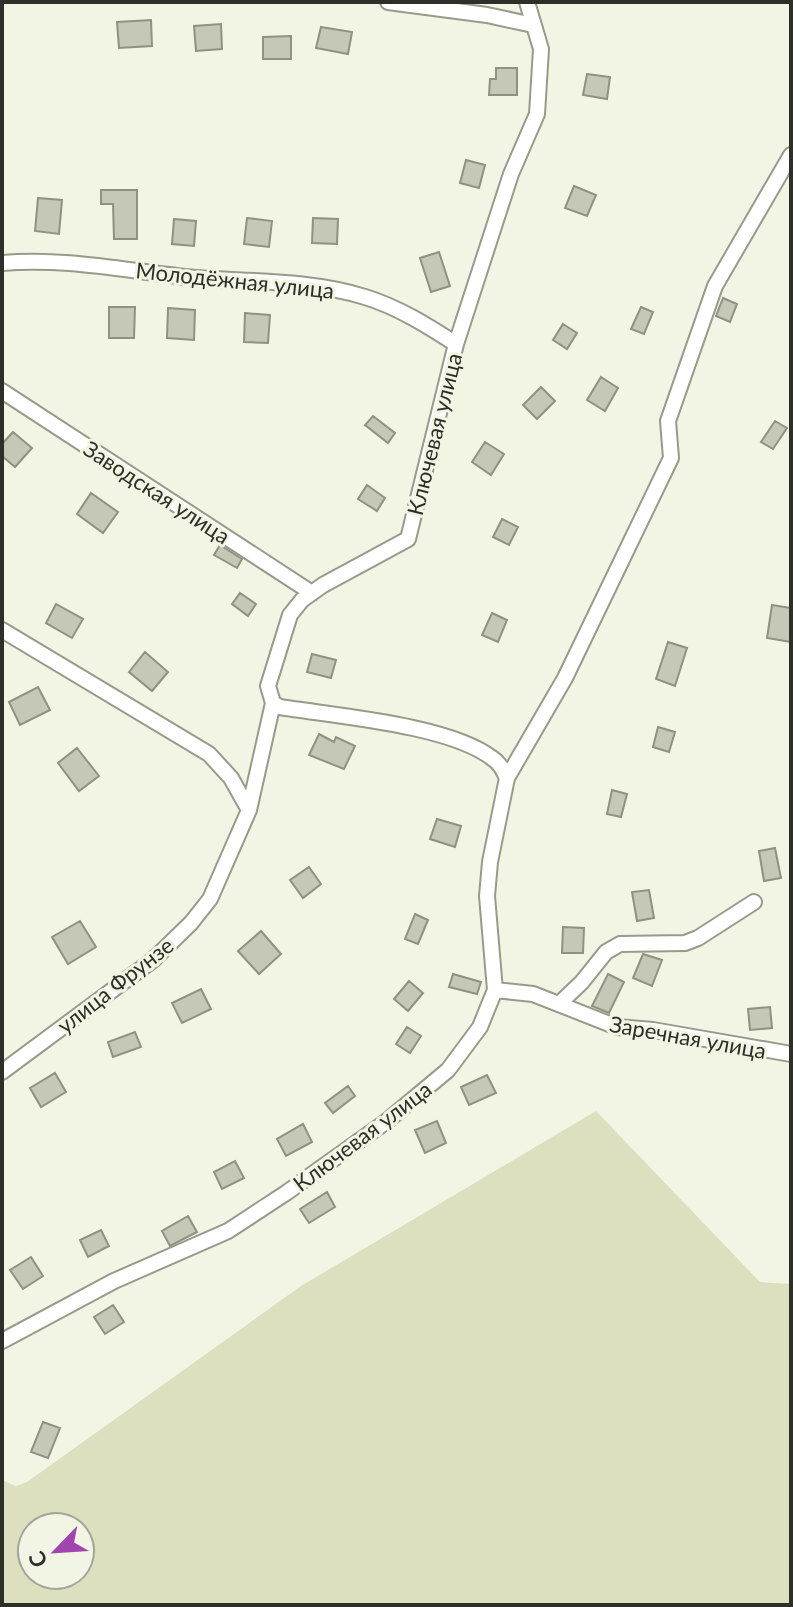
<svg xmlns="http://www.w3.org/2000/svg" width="793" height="1607" viewBox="0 0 793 1607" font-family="Lato,sans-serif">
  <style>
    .green { fill: #dce0be; fill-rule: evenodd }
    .building { fill: #c5c7b7; stroke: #8f9181; stroke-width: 2 }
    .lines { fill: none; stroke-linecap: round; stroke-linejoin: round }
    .minor-casing { stroke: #989a8a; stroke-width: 18 }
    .minor { stroke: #fff; stroke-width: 14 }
    .labels { text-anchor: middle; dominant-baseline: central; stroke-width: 6; stroke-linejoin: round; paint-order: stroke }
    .street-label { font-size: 22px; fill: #2e2f28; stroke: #f3f5e4 }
  </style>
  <rect width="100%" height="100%" fill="#f3f5e4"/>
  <!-- green -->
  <path class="green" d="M596,1111L760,1282L791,1284V1605H2V1480L16,1486L27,1482L301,1286ZM32,1527H80V1575H32Z"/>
  <!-- building -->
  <path class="building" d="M151,20L152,46L119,48L117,22Z
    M221,24L222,49L196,51L194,26Z
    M321,27L352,32L348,54L316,48Z
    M291,36V59H263V37Z
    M496,68H517V95H489L490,79H496Z
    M587,74L610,77L607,99L583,95Z
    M466,160L485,165L479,188L460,183Z
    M574,186L596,195L587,216L565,208Z
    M101,190H137V239H114L113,204H101Z
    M38,198L62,200L59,234L35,231Z
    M247,218L272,221L269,247L244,244Z
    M313,218L338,219L337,244L312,243Z
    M174,219L196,221L194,246L172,244Z
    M439,252L450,286L431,292L420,258Z
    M723,298L737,304L730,322L716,316Z
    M109,307H135L134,338H109Z
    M641,307L653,312L644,334L631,329Z
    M168,308L195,310L194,340L167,338Z
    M245,313L270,315L268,343L244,342Z
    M563,324L577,333L567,349L553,340Z
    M601,377L618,388L605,411L587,400Z
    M541,387L555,401L537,419L523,405Z
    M373,416L395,433L388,443L365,425Z
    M775,421L787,428L773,449L761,442Z
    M13,432L32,448L15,467L2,456V444Z
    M485,442L504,454L491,475L472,462Z
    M367,485L385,498L377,511L358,499Z
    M91,493L118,512L103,533L77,514Z
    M502,519L518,527L509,545L493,537Z
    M220,545L242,559L237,568L214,555Z
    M240,593L256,604L248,616L232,604Z
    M56,604L83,619L72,638L46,623Z
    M772,605L791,608V642L767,638Z
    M492,613L507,620L498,642L482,635Z
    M668,642L687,648L675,686L656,679Z
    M145,652L168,672L152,691L129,672Z
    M312,654L336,660L331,678L307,672Z
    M38,687L50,710L20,725L9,702Z
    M658,727L675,732L669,752L653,747Z
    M319,734L334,742L336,737L355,746L344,769L309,755Z
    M77,748L99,776L79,791L58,763Z
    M612,790L627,794L621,817L607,814Z
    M437,819L461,826L455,847L430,839Z
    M775,848L781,878L764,881L759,851Z
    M309,867L321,884L303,898L290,880Z
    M649,890L654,918L637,921L632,892Z
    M415,914L428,920L418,944L405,939Z
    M80,921L96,947L68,964L52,937Z
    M563,927L584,928L583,953H562Z
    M261,931L281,954L259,974L238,951Z
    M643,954L662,960L652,986L633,978Z
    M453,974L481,982L477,994L449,987Z
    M608,974L624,982L609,1013L592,1006Z
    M409,981L423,993L408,1011L394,999Z
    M201,989L211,1009L182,1023L172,1003Z
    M770,1007L772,1028L750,1030L748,1009Z
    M407,1027L421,1036L410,1053L396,1044Z
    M135,1032L141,1047L113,1057L108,1042Z
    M55,1073L66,1092L41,1107L30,1088Z
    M487,1075L496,1093L469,1105L461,1087Z
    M348,1086L355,1096L333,1113L325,1103Z
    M437,1121L446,1143L425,1153L415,1130Z
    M303,1124L312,1142L286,1156L277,1139Z
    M235,1161L244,1178L222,1189L214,1172Z
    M327,1192L335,1207L309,1223L300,1209Z
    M188,1216L197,1232L170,1246L162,1231Z
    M101,1230L109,1246L88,1257L80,1240Z
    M31,1257L43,1276L23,1289L10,1270Z
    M113,1305L124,1322L105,1334L94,1317Z
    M43,1422L60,1428L48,1458L31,1452Z"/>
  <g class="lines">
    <!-- minor casing -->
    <g class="minor-casing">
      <path id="minor" d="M388,2L487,15L533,25
        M2,263C67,257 131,272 196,278C252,282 311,280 365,297C398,307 428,326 456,344
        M2,391L312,593
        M2,630L209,754L231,778L249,810
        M507,778L565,678L671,458L668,421L715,286L791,155
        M495,990L533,994L617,1027L653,1030L791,1054
        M560,1003L582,982L606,952L620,944L685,943L698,938L754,902
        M2,1072L153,960L191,923L210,899L249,810L273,703
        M2,1341L114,1281L228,1231L286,1193L387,1121L448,1070L480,1027L495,990L487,896L490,862L507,778C503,770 500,763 492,758C449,725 336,716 280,707L273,703L268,686L290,615L302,600L323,585L408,539L456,344L511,174L537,114L541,49L527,2"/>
    </g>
    <!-- minor -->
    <use href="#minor" class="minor"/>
  </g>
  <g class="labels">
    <!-- street labels -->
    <g class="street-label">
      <text transform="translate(235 280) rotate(6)">Молодёжная улица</text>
      <text transform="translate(434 434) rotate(-76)">Ключевая улица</text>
      <text transform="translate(157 492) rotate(33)">Заводская улица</text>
      <text transform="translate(115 985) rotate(-38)">улица Фрунзе</text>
      <text transform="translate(688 1037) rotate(10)">Заречная улица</text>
      <text transform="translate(362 1136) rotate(-37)">Ключевая улица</text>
    </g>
  </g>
  <!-- border -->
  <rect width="793" height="1607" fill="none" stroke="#2e2f28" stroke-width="8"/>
  <!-- north arrow -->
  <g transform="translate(56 1551) rotate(245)"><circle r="38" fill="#f3f5e4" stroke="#a4a699" stroke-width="2"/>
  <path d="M0-6L14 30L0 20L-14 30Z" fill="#a144ad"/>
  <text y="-12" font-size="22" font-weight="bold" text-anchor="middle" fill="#2e2f28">С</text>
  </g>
</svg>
